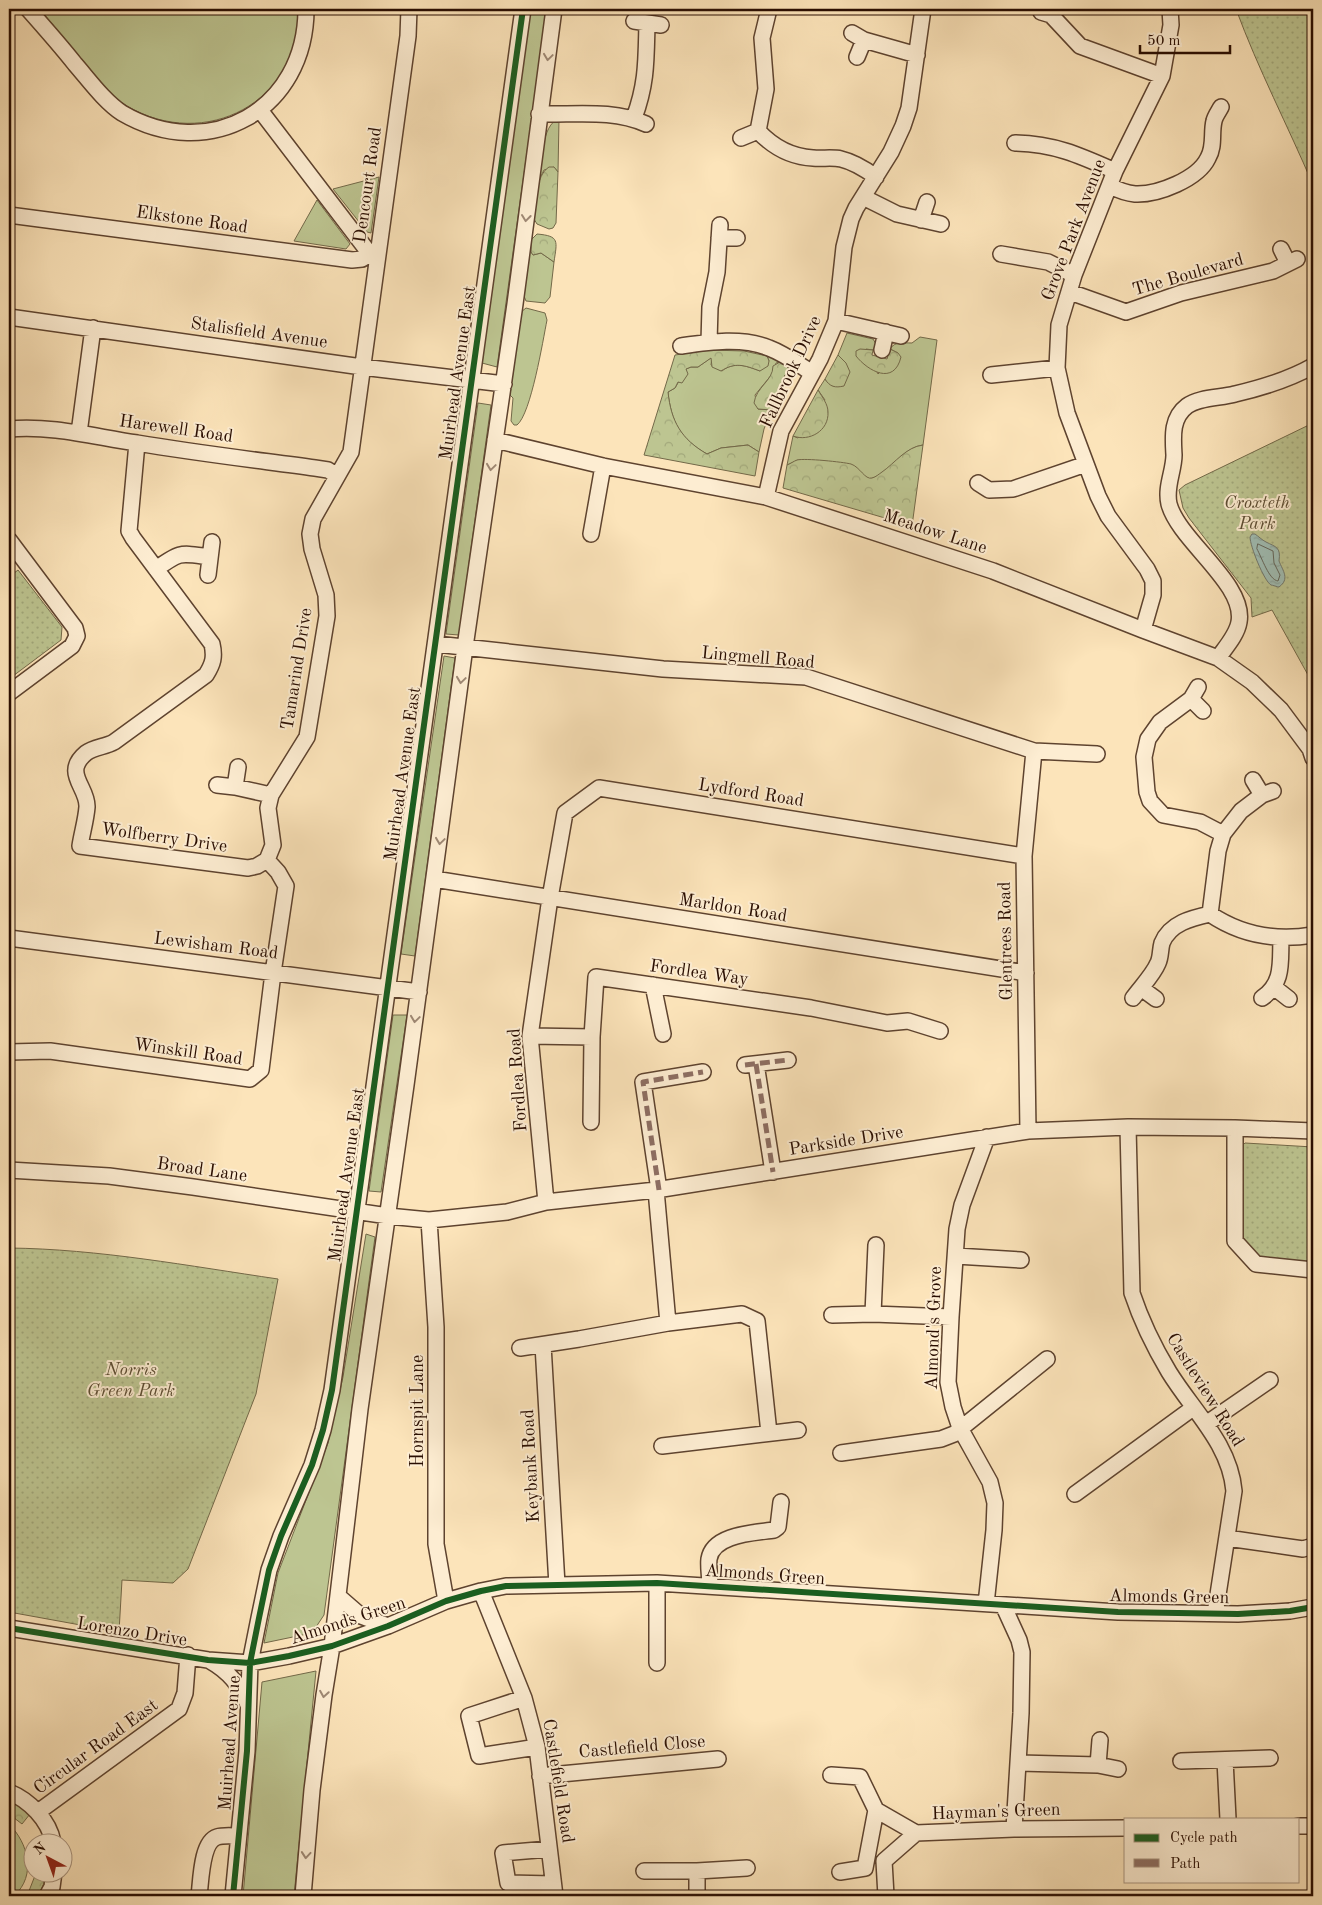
<svg xmlns="http://www.w3.org/2000/svg" width="1322" height="1905" viewBox="0 0 1322 1905" font-family="'Old Standard TT',serif">
  <style>
    .grass { fill: #bdc591; stroke: #736949 }
    .forest { fill: url(#forest-crowns); stroke: #736949 }
    .park { fill: url(#park-dots); stroke: #736949 }
    .water { fill: url(#water-ripples); stroke: #70776d }
    .lines { fill: none; stroke-linecap: round; stroke-linejoin: round }
    .shore { stroke: #64665b; stroke-width: 1 }
    .minor-casing { stroke: #5e432f; stroke-width: 18 }
    .minor { stroke: #fdedd2; stroke-width: 15 }
    .quiet { stroke: #8d6e63; stroke-width: 5; stroke-dasharray: 10 5; stroke-linecap: butt }
    .cycleway-casing { stroke: #fdedd2; stroke-width: 9 }
    .cycleway { stroke: #1b5e20; stroke-width: 6 }
    .oneway { stroke: #9e8874 }
    .labels { text-anchor: middle; dominant-baseline: central; stroke-width: 4; stroke-linejoin: round; paint-order: stroke }
    .street-label { font-size: 18px; fill: #290d01; stroke: #fdedd2 }
    .park-label { font-size: 18px; font-style: italic; fill: #5d4d33; stroke: #fdedd2 }
  </style>
  <defs>
    <pattern id="forest-crowns" width="20" height="18" patternUnits="userSpaceOnUse" patternTransform="scale(1.25)"><rect width="20" height="18" fill="#bdc591"/><path d="M2 6a3 3 0 1 1 6 0M12 15a3 3 0 1 1 6 0" fill="none" stroke="#a2a87b"/></pattern>
    <pattern id="park-dots" width="8" height="8" patternUnits="userSpaceOnUse" patternTransform="scale(1.25)"><rect width="8" height="8" fill="#bdc591"/><path d="M2 2h.1M6 6h.1" fill="none" stroke="#a2a87b" stroke-width="1.8" stroke-linecap="round"/></pattern>
    <pattern id="water-ripples" width="26" height="14" patternUnits="userSpaceOnUse" patternTransform="scale(1.25)"><rect width="26" height="14" fill="#a0beb5"/><path d="M2 4q2-2 4 0t4 0M15 11q2-2 4 0t4 0" fill="none" stroke="#8aa29a"/></pattern>
  </defs>
  <rect width="100%" height="100%" fill="#fce4ba"/>
  <filter id="stains"><feTurbulence type="fractalNoise" baseFrequency=".004" numOctaves="4"/><feColorMatrix values="0 0 0 0 .2 0 0 0 0 .09 0 0 0 0 .02 0 0 0 .5 -.17"/></filter>
  <radialGradient id="worn" r=".72"><stop offset=".6" stop-color="#630" stop-opacity="0"/><stop offset="1" stop-color="#630" stop-opacity=".3"/></radialGradient>
  <!-- grass -->
  <path class="grass" d="M42,9H298C301,102 205,152 127,106C111,97 99,80 87,66C73,48 58,31 43,13Z
    M530,9H547L497,367L482,363Z
    M559,119L558,172L554,167L544,170L539,180C542,164 541,124 559,119Z
    M379,177L371,233L367,232L333,189Z
    M317,200L350,244L346,249L294,241Z
    M530,250L533,255L541,253L554,262L550,297L545,303L526,301L524,296Z
    M526,308L545,313L547,320C543,340 531,414 517,425H514L511,421L513,398L510,395L521,312Z
    M847,333L873,339L876,344L873,350L866,349L878,374L898,353L890,349C895,341 903,343 912,343L920,337L937,340L923,445C901,448 891,473 870,479L811,461L798,460L787,465L793,436L798,438L825,400L818,390L825,379L828,383L846,363L838,355Z
    M767,356L780,362L776,363L773,373L755,395L758,409L772,410L764,429L759,452L748,445L721,448L707,454C680,439 671,421 668,392L675,388L686,369L691,367H698L712,357L711,365L722,371C734,361 747,366 760,371L769,361Z
    M478,403L491,405L459,635L446,634Z
    M444,656L455,658L415,956L401,954Z
    M393,1015H407L381,1192L369,1191Z
    M366,1234L375,1237L324,1615L312,1633L264,1643L278,1573L328,1443L343,1377Z
    M316,1671L294,1896H243L262,1682Z
    M9,1824C28,1843 37,1875 14,1896H9Z"/>
  <!-- forest -->
  <path class="forest" d="M549,167H554L558,172L556,223L553,228L549,229L537,224L534,219C536,204 535,176 549,167Z
    M537,234C560,236 557,241 554,262L541,253L533,255L531,252V240Z
    M860,349L873,350L872,355L887,359L890,349L898,353L901,357C894,386 868,371 856,356V351Z
    M710,350L744,351L767,356L769,361L768,366L760,371C744,365 735,362 721,371L712,367L711,358L698,367H691L686,369L688,374L682,383L678,382L675,388L668,392C671,421 681,439 707,454L721,448L748,445L759,452L755,476L644,455L675,355Z
    M838,355L846,363L850,372L844,386C835,388 830,387 825,379Z
    M780,362L788,367L790,371L784,376L788,381L772,410L758,409L754,403C756,387 773,381 773,366Z
    M818,390C822,397 828,404 828,412C829,431 809,442 793,436Z
    M923,445L912,526L783,488L787,465C790,464 794,461 797,460C805,458 843,462 851,464C860,467 865,480 872,478C876,477 879,474 882,472C895,463 906,447 923,445Z
    M9,1798L30,1814L22,1824L9,1814Z
    M36,1873H46L45,1881L38,1896H27Z"/>
  <!-- park -->
  <path class="park" d="M1236,9H1313V185C1288,126 1258,69 1236,9Z
    M1313,423V684L1272,610L1252,617L1251,598L1189,518L1183,508L1179,490L1185,485Z
    M18,570L62,627L61,640L9,679V577Z
    M1245,1143L1313,1147V1265L1254,1259L1238,1241L1239,1149Z
    M9,1248C99,1249 189,1266 278,1279L256,1394L188,1569L173,1583L122,1580L119,1632L9,1612Z"/>
  <!-- water -->
  <path class="water" d="M1252,534H1255C1258,536 1262,540 1266,542C1276,547 1281,547 1279,561C1283,571 1290,579 1279,587C1278,587 1272,585 1271,585C1264,581 1250,546 1250,537Z"/>
  <g class="lines">
    <!-- shore -->
    <path class="shore" d="M1258,544L1273,551L1274,563L1280,575L1278,581C1269,580 1262,558 1257,549Z"/>
    <!-- minor casing -->
    <g class="minor-casing">
      <path id="minor" d="M28,9C44,27 60,45 75,64C89,80 104,101 122,113C209,164 306,110 306,9
        M769,9L762,38L766,89L758,131C773,147 792,157 813,158C822,159 832,157 841,159C854,162 865,169 876,177
        M1041,12L1051,15L1080,46L1162,76
        M634,21L661,25
        M852,33L864,40L917,55
        M857,57L864,40
        M260,110L370,254L377,258
        M539,114C575,115 613,109 646,124
        M634,118C647,83 646,60 647,23
        M741,138L758,131
        M1015,143C1055,144 1079,155 1115,171
        M1110,186C1118,190 1125,193 1135,194C1158,195 1198,179 1208,158C1215,146 1211,133 1214,121C1215,116 1219,111 1221,107
        M863,197L897,214L941,224
        M9,215L352,260L362,259L370,254
        M921,220L927,202
        M719,238H737
        M1281,249L1288,263
        M1001,254L1048,262L1074,275
        M1070,292L1126,312L1181,293L1273,271L1297,259
        M9,317L362,367L504,384
        M836,321L901,336
        M709,342L710,307L717,272L720,225
        M681,346C709,342 742,337 769,348C785,354 798,364 812,373
        M882,350L886,332
        M991,375L1057,368
        M9,429C52,425 95,437 137,443C196,453 256,460 315,468L328,470L337,476
        M79,433L93,328
        M495,440L603,466L766,497L993,571L1143,630L1218,658L1252,682L1281,710L1310,749L1313,758
        M137,443L129,531L133,538L212,644C215,657 213,664 206,675L114,742C105,747 94,747 86,753C62,773 88,787 87,807C86,820 82,833 80,846L248,868L257,866L267,860
        M978,483L989,490L1013,489L1086,464
        M766,497L781,431L820,359L836,321L844,247L851,219L856,208L891,152L903,126L909,108L923,9
        M591,534L603,466
        M9,540L75,628L77,636L72,646L9,693
        M156,569C181,551 180,553 210,557
        M208,575L212,542
        M1143,630L1153,595V581L1147,569L1108,516L1098,496L1067,413L1057,368L1059,325L1074,275L1115,171L1162,76L1171,25L1170,9
        M436,644L663,669L806,677L1034,751L1097,754
        M1218,658C1225,648 1237,635 1239,622C1246,584 1179,541 1169,504C1165,487 1174,471 1174,455C1173,437 1171,418 1187,406C1199,397 1221,398 1235,394C1261,388 1290,379 1313,366
        M1198,687L1191,699L1160,722L1148,739L1144,757L1147,792L1150,801L1163,815L1200,822L1223,834
        M1191,699L1203,711
        M1253,780L1262,795
        M217,785L235,787L271,795
        M235,787L238,767
        M434,879L1026,973
        M1210,914L1218,851L1223,834L1241,811L1262,795L1273,791
        M9,938L419,992
        M653,985L663,1034
        M1141,988L1156,999
        M1275,988L1289,999
        M1133,998C1141,987 1153,975 1158,963C1161,957 1160,950 1162,943C1170,923 1192,918 1210,914C1241,935 1277,941 1313,935
        M1262,998C1284,983 1280,962 1281,939
        M530,1036L592,1037
        M9,1052L50,1051L250,1079L261,1070L273,973L286,886L278,872L267,860L273,845L268,808L271,795L307,737L327,616L326,595L312,549L310,534L313,519L351,452L408,36L409,9
        M756,1064L773,1172
        M745,1065L788,1060
        M591,1122L592,1037L596,977L811,1008L887,1023L908,1021L940,1031
        M1128,1127L1132,1293C1141,1320 1154,1347 1169,1372C1193,1411 1230,1444 1234,1491L1215,1614
        M1235,1128V1241L1256,1264L1313,1270
        M1028,1131L1024,856L1034,751
        M9,1170L109,1176L193,1187L388,1216L429,1220L507,1212L546,1202L656,1190L1028,1131L1128,1127L1235,1128L1313,1131
        M656,1190L668,1323
        M659,1190L643,1082L703,1072
        M546,1202L530,1036L550,898L565,813L599,788L1024,856
        M429,1220L436,1327V1544L446,1601
        M956,1256L1021,1260
        M873,1314L876,1245
        M832,1315L873,1314L951,1317
        M543,1345L557,1585
        M520,1348L579,1339L668,1323L742,1314L757,1321L769,1433
        M1206,1424L1270,1380
        M662,1446L798,1430
        M841,1453L941,1439L954,1434L1047,1359
        M1075,1494L1193,1408
        M1227,1538L1303,1549L1313,1546
        M710,1586C710,1577 708,1567 709,1559C713,1534 754,1533 774,1530L778,1527L781,1502
        M481,1591L524,1698L537,1747L555,1896
        M338,1596L361,1616L388,1626
        M986,1604L994,1530L995,1503L990,1482L960,1428L953,1407L948,1382L951,1317L957,1229L962,1205L987,1137
        M1003,1605L1019,1640L1022,1652L1021,1713L1014,1829
        M9,1628L208,1660L250,1663L289,1656L332,1646L388,1626L446,1601L481,1591L506,1586L657,1583L1118,1612L1238,1614L1290,1611L1313,1607
        M210,1661C228,1671 241,1686 248,1705
        M657,1663V1583
        M524,1698L469,1716L479,1756L537,1747
        M1225,1760L1228,1819
        M1181,1761L1270,1758
        M1019,1763L1098,1765L1118,1769
        M1098,1765L1100,1740
        M831,1775L860,1777L876,1810L865,1868L840,1872
        M540,1776L718,1759
        M9,1792C29,1800 49,1820 53,1842
        M876,1810L916,1833
        M38,1812L179,1709L185,1693L188,1655
        M1298,1826H1313
        M549,1849L503,1853L508,1883L553,1884
        M644,1871H697L747,1868
        M697,1871V1896
        M47,1896L52,1887L54,1872
        M199,1896C201,1882 201,1842 217,1837C223,1835 232,1836 238,1836
        M233,1896L247,1751L250,1663L259,1618L269,1570L281,1536L312,1465L323,1430L332,1390L523,9
        M303,1896L312,1790L324,1695L332,1646L360,1409L406,1085L465,647L515,304L554,9
        M886,1896L884,1861L916,1833L1014,1829L1126,1828"/>
    </g>
    <!-- minor -->
    <use href="#minor" class="minor"/>
    <!-- quiet -->
    <path class="quiet" d="M756,1064L773,1172
      M745,1065L788,1060
      M659,1190L643,1082L703,1072"/>
    <!-- cycleway casing -->
    <g class="cycleway-casing">
      <path id="cycleway" d="M9,1628L208,1660L250,1663L289,1656L332,1646L388,1626L446,1601L481,1591L506,1586L657,1583L1118,1612L1238,1614L1290,1611L1313,1607
        M233,1896L247,1751L250,1663L259,1618L269,1570L281,1536L312,1465L323,1430L332,1390L523,9"/>
    </g>
    <!-- cycleway -->
    <use href="#cycleway" class="cycleway"/>
  </g>
  <!-- one-way arrows -->
  <defs><path id="oneway-chevron" d="M-2-3.5L2.5 0L-2 3.5" fill="none" stroke-width="1.6" stroke-linecap="round" stroke-linejoin="round" transform="scale(1.25)"/></defs>
  <g class="oneway">
    <use href="#oneway-chevron" transform="translate(548 57) rotate(98)"/>
    <use href="#oneway-chevron" transform="translate(526 218) rotate(97)"/>
    <use href="#oneway-chevron" transform="translate(491 467) rotate(98)"/>
    <use href="#oneway-chevron" transform="translate(461 680) rotate(98)"/>
    <use href="#oneway-chevron" transform="translate(440 841) rotate(98)"/>
    <use href="#oneway-chevron" transform="translate(415 1019) rotate(98)"/>
    <use href="#oneway-chevron" transform="translate(324 1694) rotate(99)"/>
    <use href="#oneway-chevron" transform="translate(306 1855) rotate(95)"/>
  </g>
  <g class="labels">
    <!-- street labels -->
    <g class="street-label">
      <text transform="translate(368 185) rotate(-82)">Dencourt Road</text>
      <text transform="translate(192 220) rotate(8)">Elkstone Road</text>
      <text transform="translate(1074 230) rotate(-69)">Grove Park Avenue</text>
      <text transform="translate(1188 275) rotate(-16)">The Boulevard</text>
      <text transform="translate(259 333) rotate(8)">Stalisfield Avenue</text>
      <text transform="translate(791 372) rotate(-65)">Fallbrook Drive</text>
      <text transform="translate(458 373) rotate(-82)">Muirhead Avenue East</text>
      <text transform="translate(176 429) rotate(8)">Harewell Road</text>
      <text transform="translate(935 532) rotate(18)">Meadow Lane</text>
      <text transform="translate(758 658) rotate(5)">Lingmell Road</text>
      <text transform="translate(297 669) rotate(-81)">Tamarind Drive</text>
      <text transform="translate(403 774) rotate(-82)">Muirhead Avenue East</text>
      <text transform="translate(751 793) rotate(9)">Lydford Road</text>
      <text transform="translate(164 838) rotate(8)">Wolfberry Drive</text>
      <text transform="translate(733 908) rotate(9)">Marldon Road</text>
      <text transform="translate(1006 941) rotate(-91)">Glentrees Road</text>
      <text transform="translate(216 946) rotate(7)">Lewisham Road</text>
      <text transform="translate(699 973) rotate(8)">Fordlea Way</text>
      <text transform="translate(188 1052) rotate(8)">Winskill Road</text>
      <text transform="translate(518 1080) rotate(-94)">Fordlea Road</text>
      <text transform="translate(846 1141) rotate(-9)">Parkside Drive</text>
      <text transform="translate(202 1170) rotate(8)">Broad Lane</text>
      <text transform="translate(347 1175) rotate(-82)">Muirhead Avenue East</text>
      <text transform="translate(934 1328) rotate(-88)">Almond's Grove</text>
      <text transform="translate(1205 1390) rotate(58)">Castleview Road</text>
      <text transform="translate(418 1411) rotate(-90)">Hornspit Lane</text>
      <text transform="translate(531 1466) rotate(-93)">Keybank Road</text>
      <text transform="translate(765 1575) rotate(4)">Almonds Green</text>
      <text transform="translate(1169 1597) rotate(1)">Almonds Green</text>
      <text transform="translate(348 1621) rotate(-18)">Almonds Green</text>
      <text transform="translate(132 1632) rotate(9)">Lorenzo Drive</text>
      <text transform="translate(230 1743) rotate(-86)">Muirhead Avenue</text>
      <text transform="translate(96 1747) rotate(-36)">Circular Road East</text>
      <text transform="translate(642 1747) rotate(-5)">Castlefield Close</text>
      <text transform="translate(558 1781) rotate(81)">Castlefield Road</text>
      <text transform="translate(996 1812) rotate(-2)">Hayman's Green</text>
    </g>
    <!-- park labels -->
    <g class="park-label">
      <text x="1257" y="503">Croxteth<tspan x="1257" dy="21">Park</tspan></text>
      <text x="131" y="1370">Norris<tspan x="131" dy="21">Green Park</tspan></text>
    </g>
  </g>
  <!-- margin -->
  <rect width="1322" height="1905" fill="none" stroke="#fce4ba" stroke-width="30"/>
  <rect x="10" y="10" width="1302" height="1885" fill="none" stroke="#290d01" stroke-width="2.5"/>
  <rect x="15" y="15" width="1292" height="1875" fill="none" stroke="#290d01"/>
  <!-- legend -->
  <rect x="1124" y="1818" width="175" height="65" fill="#fdedd2" stroke="#a8937e"/>
  <rect x="1134" y="1834" width="25" height="8" fill="#1b5e20" stroke="#a8937e"/>
  <text x="1170" y="1842" font-size="15" fill="#290d01">Cycle path</text>
  <rect x="1134" y="1859" width="25" height="8" fill="#8d6e63" stroke="#a8937e"/>
  <text x="1170" y="1868" font-size="15" fill="#290d01">Path</text>
  <!-- north arrow -->
  <g transform="translate(48 1858) rotate(319)"><circle r="24" fill="#fdedd2" stroke="#a8937e"/>
  <path d="M0-4L9 19L0 12L-9 19Z" fill="#8f2418"/>
  <text y="-8" font-size="14" font-weight="bold" text-anchor="middle" fill="#290d01">N</text>
  </g>
  <!-- scale -->
  <path d="M1140 45v8h90v-8" fill="none" stroke="#290d01" stroke-width="2.5"/>
  <text x="1147" y="45" font-size="15" fill="#290d01" stroke="#fdedd2" stroke-width="4" paint-order="stroke">50 m</text>
  <rect width="100%" height="100%" filter="url(#stains)"/>
  <rect width="100%" height="100%" fill="url(#worn)"/>
</svg>
